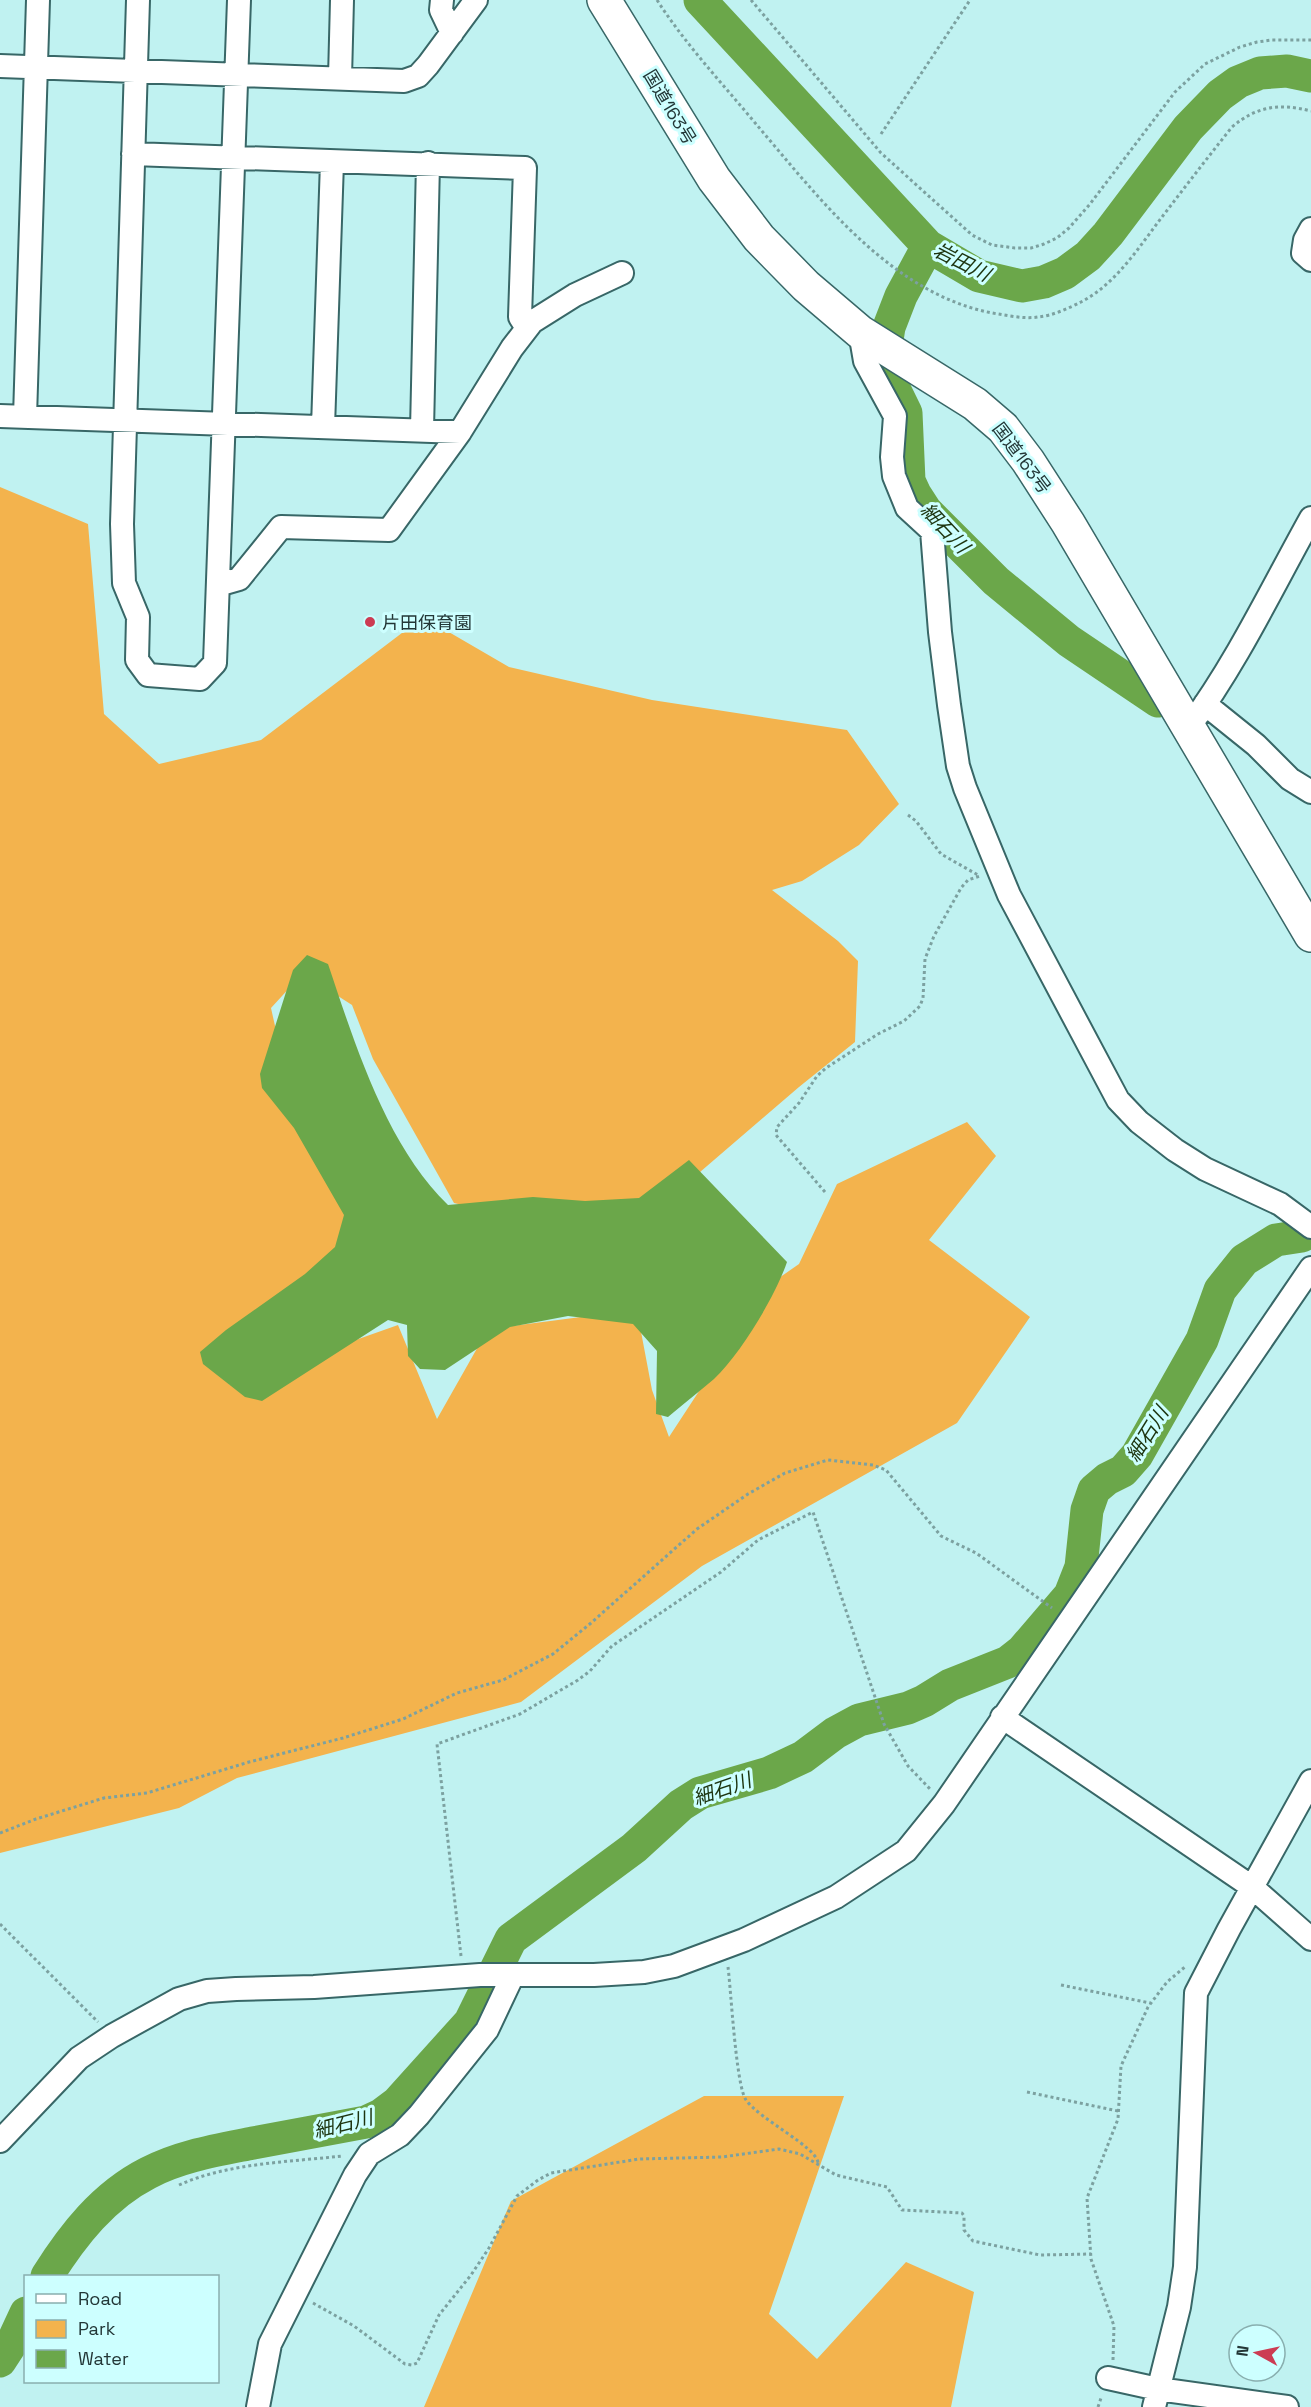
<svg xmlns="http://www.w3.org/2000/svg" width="1311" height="2407" viewBox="0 0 1311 2407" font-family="'Space Grotesk','Noto Sans JP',sans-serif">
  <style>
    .green { fill: #f3b34d }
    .water { fill: #6ba74a }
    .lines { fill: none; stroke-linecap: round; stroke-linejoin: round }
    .river { stroke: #6ba74a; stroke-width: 33 }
    .minor-casing { stroke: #386767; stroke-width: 26 }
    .trunk-casing { stroke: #386767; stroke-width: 36 }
    .path { stroke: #7ca1a0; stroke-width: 3; stroke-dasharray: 3 3; stroke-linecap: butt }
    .minor { stroke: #fff; stroke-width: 22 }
    .trunk { stroke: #fff; stroke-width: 33 }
    .poi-dot { fill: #cc3c53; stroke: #cdffff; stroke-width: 2 }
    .labels { text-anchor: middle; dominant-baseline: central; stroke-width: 6; stroke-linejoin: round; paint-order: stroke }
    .street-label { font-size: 18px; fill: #233737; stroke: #cdffff }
    .poi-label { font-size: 18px; fill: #233737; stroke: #cdffff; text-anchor: start }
    .water-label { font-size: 20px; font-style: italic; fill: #1d3510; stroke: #cdffff }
  </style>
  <rect width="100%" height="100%" fill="#c0f2f1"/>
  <!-- green -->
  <path class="green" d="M0,487L88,524L104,714L159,764L261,740L423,617L509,667L652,700L847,730L899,804L859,845L802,881L772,890L838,941L858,961L855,1042L799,1087L657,1209L540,1224L454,1203L373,1059L352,1005L327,989L293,984L271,1008L292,1102L369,1228L229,1385L398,1325L437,1419L488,1329L581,1317L639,1321L652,1390L669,1437L705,1382L753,1296L799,1264L837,1184L967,1122L996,1156L929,1240L1030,1317L957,1423L702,1566L521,1702L237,1778L179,1808L0,1853Z
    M704,2096H844L769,2314L817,2359L906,2262L974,2292L951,2407H424L511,2201Z"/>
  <!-- water -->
  <path class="water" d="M307,955L328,964C355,1044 386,1145 448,1205L533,1197L585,1201L639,1198L689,1160L787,1262C775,1297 741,1353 714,1379C699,1392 683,1404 668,1417L656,1414L657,1351L633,1324L568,1316L510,1327L445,1370L420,1369L408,1356L407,1325L388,1320L262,1401L245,1397L203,1364L200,1352L226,1330L305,1274L335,1247L344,1215L294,1128L262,1088L260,1074L293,970Z"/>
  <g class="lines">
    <!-- river -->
    <path class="river" d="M700,0L928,246L979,276L1022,286L1044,282L1065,273L1088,256L1108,234L1188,128L1220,95L1238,82L1260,73L1287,71L1311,76
      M928,246L901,296L889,327L883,366L906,413L909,481L915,494L926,511L996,581L1069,641L1158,701
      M47,2276C73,2235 103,2196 148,2173C180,2156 218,2150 253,2143C291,2136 329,2129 366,2122L381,2115L397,2103L470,2022L511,1939L634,1848L681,1805L700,1793L769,1773L803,1757L835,1733L859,1720L908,1708L924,1701L950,1685L1008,1662L1022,1651L1070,1595L1081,1567L1087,1510L1094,1490L1107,1479L1123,1471L1137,1455L1202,1340L1220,1290L1244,1260L1276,1240L1302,1236L1311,1230
      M0,2361L13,2341L26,2313"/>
    <!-- minor casing -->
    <g class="minor-casing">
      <path id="minor" d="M138,0L122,524L124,583L138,617L137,660L148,675L200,679L215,663L239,0
        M442,0L441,10L452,33
        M0,66L404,81L418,76L428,65L476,0
        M340,78L342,0
        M133,154L525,168L520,317L527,328
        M1311,229L1305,240L1303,253L1311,260
        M860,332L865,361L895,416L892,457L894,476L907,508L932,531L940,632L949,705L958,766L965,788L1009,895L1118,1100L1139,1122L1175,1150L1205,1169L1280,1204L1311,1227
        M0,416L460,432
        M25,417L38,0
        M323,427L332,162
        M422,430L428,163
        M218,585L239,579L281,527L389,530L460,432L512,348L532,322L575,295L622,273
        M1205,704L1256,745L1290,779L1311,792
        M1189,727C1237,662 1272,588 1311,518
        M1002,1717L1252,1887L1311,1939
        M0,2141L79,2058L112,2036L179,1999L207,1991L236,1989L314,1987L480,1975H594L644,1972L674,1966L744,1940L836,1897L906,1851L944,1804L1311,1268
        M1108,2378L1158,2389L1287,2407
        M258,2407L270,2344L355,2175L369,2154L400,2135L419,2115L487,2030L513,1975
        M1154,2407L1179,2307L1185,2267L1196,1993L1229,1929L1311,1781"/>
    </g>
    <!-- trunk casing -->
    <g class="trunk-casing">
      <path id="trunk" d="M604,0L714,179L759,238L806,286L860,332L975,404L1003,428L1028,461L1068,523L1311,935"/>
    </g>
    <!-- path -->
    <path class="path" d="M657,0C686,45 722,83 756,124C820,199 893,297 998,314C1011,316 1025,319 1038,317C1052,316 1069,308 1081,302C1116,284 1139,247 1162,217C1185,187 1208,157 1232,127C1257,106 1279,103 1311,111
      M751,0L881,153L972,235L992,245L1015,248H1031L1044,244L1057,238L1069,228L1090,204L1175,92L1205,64L1240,47L1257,42L1272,40H1311
      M881,134L970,0
      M908,815L916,821L941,854L978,875
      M825,1192L776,1135L777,1127L799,1103L817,1076L826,1068L878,1034L904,1021L920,1006L923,998L925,959L934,936L961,888L968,880L980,876
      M0,1833L36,1819L104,1798L147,1793L249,1762L343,1738L403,1719L457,1693L503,1680L553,1654L591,1623L697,1529L748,1494L785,1473L828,1460L873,1465L886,1470L941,1536L976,1553L1052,1608
      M0,1924L98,2022
      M461,1956L437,1744L520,1714L578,1680L590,1671L612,1646L721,1572L758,1540L813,1512L884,1724L908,1766L931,1790
      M728,1967C731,1990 736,2086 746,2100C759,2119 817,2147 818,2163
      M1061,1985L1150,2003
      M1027,2092L1118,2111
      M179,2185C228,2163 289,2162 342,2156
      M313,2303L354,2326L405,2364L412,2365L417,2363L439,2315L471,2275L489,2248L517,2196L538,2180L551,2173L639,2159L722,2157L779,2149L800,2154L836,2175L887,2187L902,2210L962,2213L964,2216V2230L973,2241L1040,2255L1091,2254
      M1113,2360L1114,2326L1091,2259L1087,2198L1118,2119L1121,2066L1148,2007L1167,1982L1186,1966
      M1098,2407L1101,2398"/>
    <!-- minor -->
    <use href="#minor" class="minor"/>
    <!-- trunk -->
    <use href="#trunk" class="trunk"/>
  </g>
  <!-- markers -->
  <circle class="poi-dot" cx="370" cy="622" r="6"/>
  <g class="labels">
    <!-- street labels -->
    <g class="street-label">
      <text transform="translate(670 107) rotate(59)">国道163号</text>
      <text transform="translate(1022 458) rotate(53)">国道163号</text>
    </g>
    <!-- poi labels -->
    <g class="poi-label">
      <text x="382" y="622">片田保育園</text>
    </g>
    <!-- water labels -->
    <g class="water-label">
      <text transform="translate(962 262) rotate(27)">岩田川</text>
      <text transform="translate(945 528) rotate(47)">細石川</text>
      <text transform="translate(1147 1434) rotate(-58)">細石川</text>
      <text transform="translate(722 1789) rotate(-19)">細石川</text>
      <text transform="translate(343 2124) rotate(-14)">細石川</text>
    </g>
  </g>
  <!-- legend -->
  <rect x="24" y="2275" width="195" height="108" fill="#cdffff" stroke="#89afaf" stroke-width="1.5"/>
  <rect x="36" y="2294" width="30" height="9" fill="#ffffff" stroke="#89afaf" stroke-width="1.5"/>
  <text x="78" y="2305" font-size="18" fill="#233737">Road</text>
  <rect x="36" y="2320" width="30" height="18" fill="#f3b34d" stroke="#89afaf" stroke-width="1.5"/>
  <text x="78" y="2335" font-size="18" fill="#233737">Park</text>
  <rect x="36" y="2350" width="30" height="18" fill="#6ba74a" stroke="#89afaf" stroke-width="1.5"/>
  <text x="78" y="2365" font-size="18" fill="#233737">Water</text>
  <!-- north arrow -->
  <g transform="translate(1257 2353) rotate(278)"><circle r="28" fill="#cdffff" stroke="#89afaf" stroke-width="1.5"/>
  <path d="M0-4.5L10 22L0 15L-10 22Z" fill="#cc3c53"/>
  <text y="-9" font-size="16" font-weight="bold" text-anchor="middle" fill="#233737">N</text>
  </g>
</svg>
